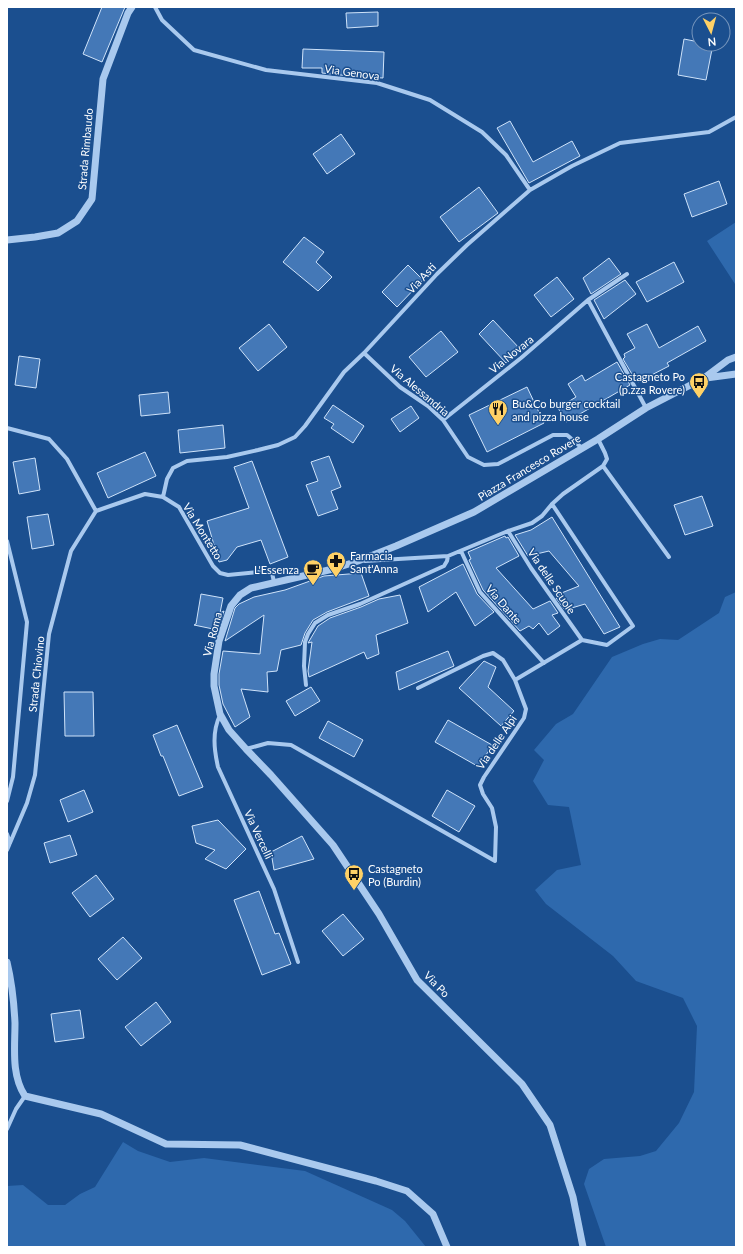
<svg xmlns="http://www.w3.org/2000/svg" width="743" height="1254" viewBox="0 0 743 1254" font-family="Lato,sans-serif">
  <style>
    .green { fill: #2e69ad }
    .building { fill: #4478b7; stroke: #cfe3fa }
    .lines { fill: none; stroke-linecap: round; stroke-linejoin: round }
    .minor { stroke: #a9c9ee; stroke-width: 4 }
    .tertiary { stroke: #a9c9ee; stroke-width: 7 }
    .labels { text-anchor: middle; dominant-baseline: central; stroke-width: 3; stroke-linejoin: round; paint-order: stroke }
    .street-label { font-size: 11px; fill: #fff; stroke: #1b4f8f }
    .poi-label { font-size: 11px; fill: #fff; stroke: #1b4f8f; text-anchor: start }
  </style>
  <rect width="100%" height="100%" fill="#1b4f8f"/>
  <!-- green -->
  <path class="green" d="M736,222V283L735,284L707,241Z
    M736,592V1247H606L584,1184L589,1169L604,1159L640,1156L656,1151L679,1123L694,1092L697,1026L683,998L636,981L613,956L546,904L535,890L557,870L581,865L569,807L548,805L533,781L544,760L534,750L556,724L573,714L612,657L643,644L660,639L678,640L719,613L725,597Z
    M123,1142L138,1151L170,1162L204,1158L305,1171L392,1210L405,1221L426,1247H7V1186L23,1185L48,1205H65L80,1194L95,1187Z"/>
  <!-- building -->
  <path class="building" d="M102,7H125L102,62L83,54Z
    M378,12V26L347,28L346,13Z
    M684,39L699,42V44H713L706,80L678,75Z
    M303,49L384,52L383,78L350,76L322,73V68H302Z
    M510,121L533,162L572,141L580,156L529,183L497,128Z
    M341,134L355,154L327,174L313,154Z
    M719,181L727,204L692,217L684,194Z
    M479,187L498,213L459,242L440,217Z
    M304,237L324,252L316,262L332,277L318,291L283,262Z
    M609,258L621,274L591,294L583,278Z
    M674,262L684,282L647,302L636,282Z
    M408,265L423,280L397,307L382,292Z
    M557,277L574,299L551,317L534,295Z
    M625,280L636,294L604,319L594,300Z
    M493,320L521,350L506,363L479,334Z
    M269,324L287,347L258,371L239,348Z
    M647,324L659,348L698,326L706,341L667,363L669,366L638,382L637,380L636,381L623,359L625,357L624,354L635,348L627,334Z
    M441,331L458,352L426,377L409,357Z
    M19,356L40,359L36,388L15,385Z
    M617,362L630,385L566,422L558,408L576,397L568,384L582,375L585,381Z
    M527,387L544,423L487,452L469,415Z
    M168,392L170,413L141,416L139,395Z
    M333,405L364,426L353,443L331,428L334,424L324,418Z
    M411,406L419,418L400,432L391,419Z
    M223,425L225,448L180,453L178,430Z
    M145,452L156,476L108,498L97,473Z
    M329,456L341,487L331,491L338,509L318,516L306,485L318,481L311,462Z
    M35,458L40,490L19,494L13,462Z
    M252,461L288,557L270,564L261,540L237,547L227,560L219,562L207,521L249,508L234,467Z
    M702,496L713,526L685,535L674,505Z
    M48,514L54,545L32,549L27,517Z
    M552,517L620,627L604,634L585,604L565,610L556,598L560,596L559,594L579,586L549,551L528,556L515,535L531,530Z
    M505,536L506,538L508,537L519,556L496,568L533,609L550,601L558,613L552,615L560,626L548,635L539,623L533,629L529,626L520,631L483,590L469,560L471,559L468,552Z
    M463,564L477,594L494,612L475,626L456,592L428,612L419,587Z
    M361,573L369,596L327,612L313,620L305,633L301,645L281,650L277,671L267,672L268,692L241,689L250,717L235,727L223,704L219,685V674L223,651L260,654L264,615L225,641L235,608L239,604L254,597L285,590L324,576Z
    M201,594L223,598L220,613L224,611L218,630L194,625L196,624Z
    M400,595L408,623L376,635L379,654L367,659L364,652L309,677L308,671L312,642L308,643L318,626L330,618L361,607L379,599Z
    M448,651L454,666L399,690L396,672Z
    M484,661L496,667L488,687L514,711L501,726L459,688Z
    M311,687L320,701L295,716L286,701Z
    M64,692H93L94,736H65Z
    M448,720L492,745L479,767L435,742Z
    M328,721L363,740L354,757L319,738Z
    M177,725L203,787L179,796L163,756H161L153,735Z
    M84,790L93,812L68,822L60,800Z
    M447,790L475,806L459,832L432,816Z
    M218,820L246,849L226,869L205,859L215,850L196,843L192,826Z
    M70,835L77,855L50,863L44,843Z
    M302,836L314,859L274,870L271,852Z
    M96,875L114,899L90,917L72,893Z
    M259,891L275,934L279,933L291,964L262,975L234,900Z
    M343,914L364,939L343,956L322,931Z
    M123,937L142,958L117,980L98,959Z
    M156,1002L171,1022L141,1046L125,1027Z
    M80,1010L84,1038L55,1042L51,1014Z"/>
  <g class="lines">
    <!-- minor -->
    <path class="minor" d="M155,7L162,20L194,50L266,70L377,83L430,100L482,132L506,155L530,190
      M588,300L646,408
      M364,353L400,387L428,406L443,420L468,457L484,465L498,464L553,435H567L582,448
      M443,420L521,358L588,300L627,274
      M7,428L49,439L67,459L96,511
      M603,466L669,557
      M163,497L167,479L173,468L187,461L227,457L258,450L278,445L295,437L305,426L344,372L364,353L437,274L467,245L530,190L572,166L620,143L709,132L736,117
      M96,511L145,494L163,497L179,507L213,566L220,573L228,575L269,571L272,573L274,582
      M508,531L531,568L582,640
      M7,541L27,622L13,777L7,801
      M461,551L480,592L544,663
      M365,561L448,556L508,531L532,523L542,516L552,504L563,494L603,466L607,459L605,453L598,439
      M306,685L304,666L305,642L308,634L315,623L328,615L360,604L444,566L447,561L448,556
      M418,688L483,656L493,653L503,660L515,680
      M220,715C212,732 214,749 218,767L274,889L298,962
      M246,749L268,743L291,745L495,861L496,827L492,808L483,794L480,785L484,777L524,718L526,709L515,680L582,640L607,645L633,626L552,504
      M7,834L10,843
      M7,850L27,803L35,775L49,634L71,551L96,511
      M7,1129L16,1109L25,1096"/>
    <!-- tertiary -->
    <path class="tertiary" d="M7,240L35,237L58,233L77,221L92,199L103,79L128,13L132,7
      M706,378L736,374
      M7,962C12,983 14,1002 15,1023C15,1047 11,1075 25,1096L101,1114L166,1144L240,1145L376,1181L407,1191L433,1214L447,1247
      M583,1247L573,1197L550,1125L522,1084L417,980L379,914L333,845L271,775L246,749L229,730L220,714L214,686V674L219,641L231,606L240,595L251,588L333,569L358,561L396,546L474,512L598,439L646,408L704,378L728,360L736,357"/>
  </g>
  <!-- icons -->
  <defs>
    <g id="bus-pin" transform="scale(1)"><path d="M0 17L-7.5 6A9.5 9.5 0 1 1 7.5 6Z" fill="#ffd166" stroke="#1b4f8f"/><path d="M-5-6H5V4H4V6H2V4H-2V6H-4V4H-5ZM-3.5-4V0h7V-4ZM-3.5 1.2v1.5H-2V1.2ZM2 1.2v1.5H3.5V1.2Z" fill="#111"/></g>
    <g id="restaurant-pin" transform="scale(1)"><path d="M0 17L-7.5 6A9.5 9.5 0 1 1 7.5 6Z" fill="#ffd166" stroke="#1b4f8f"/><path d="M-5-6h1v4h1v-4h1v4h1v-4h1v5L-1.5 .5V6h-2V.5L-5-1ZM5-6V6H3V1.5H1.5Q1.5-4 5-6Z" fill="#111"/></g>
    <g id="pharmacy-pin" transform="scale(1)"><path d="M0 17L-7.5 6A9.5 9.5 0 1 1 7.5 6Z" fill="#ffd166" stroke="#1b4f8f"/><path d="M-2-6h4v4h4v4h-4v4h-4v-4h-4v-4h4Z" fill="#111"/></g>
    <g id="cafe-pin" transform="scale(1)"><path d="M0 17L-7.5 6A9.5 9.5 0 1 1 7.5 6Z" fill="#ffd166" stroke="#1b4f8f"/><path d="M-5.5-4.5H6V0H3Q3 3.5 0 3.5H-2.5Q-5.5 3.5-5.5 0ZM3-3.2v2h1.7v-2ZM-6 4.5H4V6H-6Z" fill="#111"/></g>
  </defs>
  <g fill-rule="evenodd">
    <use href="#bus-pin" x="699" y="382"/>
    <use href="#restaurant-pin" x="498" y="409"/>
    <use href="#pharmacy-pin" x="336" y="561"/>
    <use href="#cafe-pin" x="313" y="569"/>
    <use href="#bus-pin" x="354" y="874"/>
  </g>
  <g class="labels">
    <!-- street labels -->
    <g class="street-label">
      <text transform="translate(352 72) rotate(8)">Via Genova</text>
      <text transform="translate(85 149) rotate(-85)">Strada Rimbaudo</text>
      <text transform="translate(421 278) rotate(-47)">Via Asti</text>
      <text transform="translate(511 354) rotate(-39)">Via Novara</text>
      <text transform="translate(420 390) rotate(40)">Via Alessandria</text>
      <text transform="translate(529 467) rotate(-31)">Piazza Francesco Rovere</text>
      <text transform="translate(203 531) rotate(58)">Via Montetto</text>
      <text transform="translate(552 581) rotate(56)">Via delle Scuole</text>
      <text transform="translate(504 604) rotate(49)">Via Dante</text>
      <text transform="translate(212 634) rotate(-75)">Via Roma</text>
      <text transform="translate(36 674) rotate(-84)">Strada Chiovino</text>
      <text transform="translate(496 742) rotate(-56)">Via delle Alpi</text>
      <text transform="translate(259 834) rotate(65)">Via Vercelli</text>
      <text transform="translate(437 984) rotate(46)">Via Po</text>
    </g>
    <!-- poi labels -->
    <g class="poi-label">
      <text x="685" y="376" text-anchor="end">Castagneto Po<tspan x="685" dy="13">(p.zza Rovere)</tspan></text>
      <text x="512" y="403">Bu&amp;Co burger cocktail<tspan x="512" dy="13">and pizza house</tspan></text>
      <text x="350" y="555">Farmacia<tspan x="350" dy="13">Sant'Anna</tspan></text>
      <text x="299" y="569" text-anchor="end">L'Essenza</text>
      <text x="368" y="868">Castagneto<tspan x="368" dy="13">Po (Burdin)</tspan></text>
    </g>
  </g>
  <!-- border -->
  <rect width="743" height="1254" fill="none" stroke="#ffffff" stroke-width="16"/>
  <!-- north arrow -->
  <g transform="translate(711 32) rotate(174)"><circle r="19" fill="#1b4f8f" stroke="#7695bc"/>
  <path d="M0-3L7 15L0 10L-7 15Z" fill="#ffd166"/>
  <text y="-6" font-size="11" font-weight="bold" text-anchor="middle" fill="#ffffff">N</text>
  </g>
</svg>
